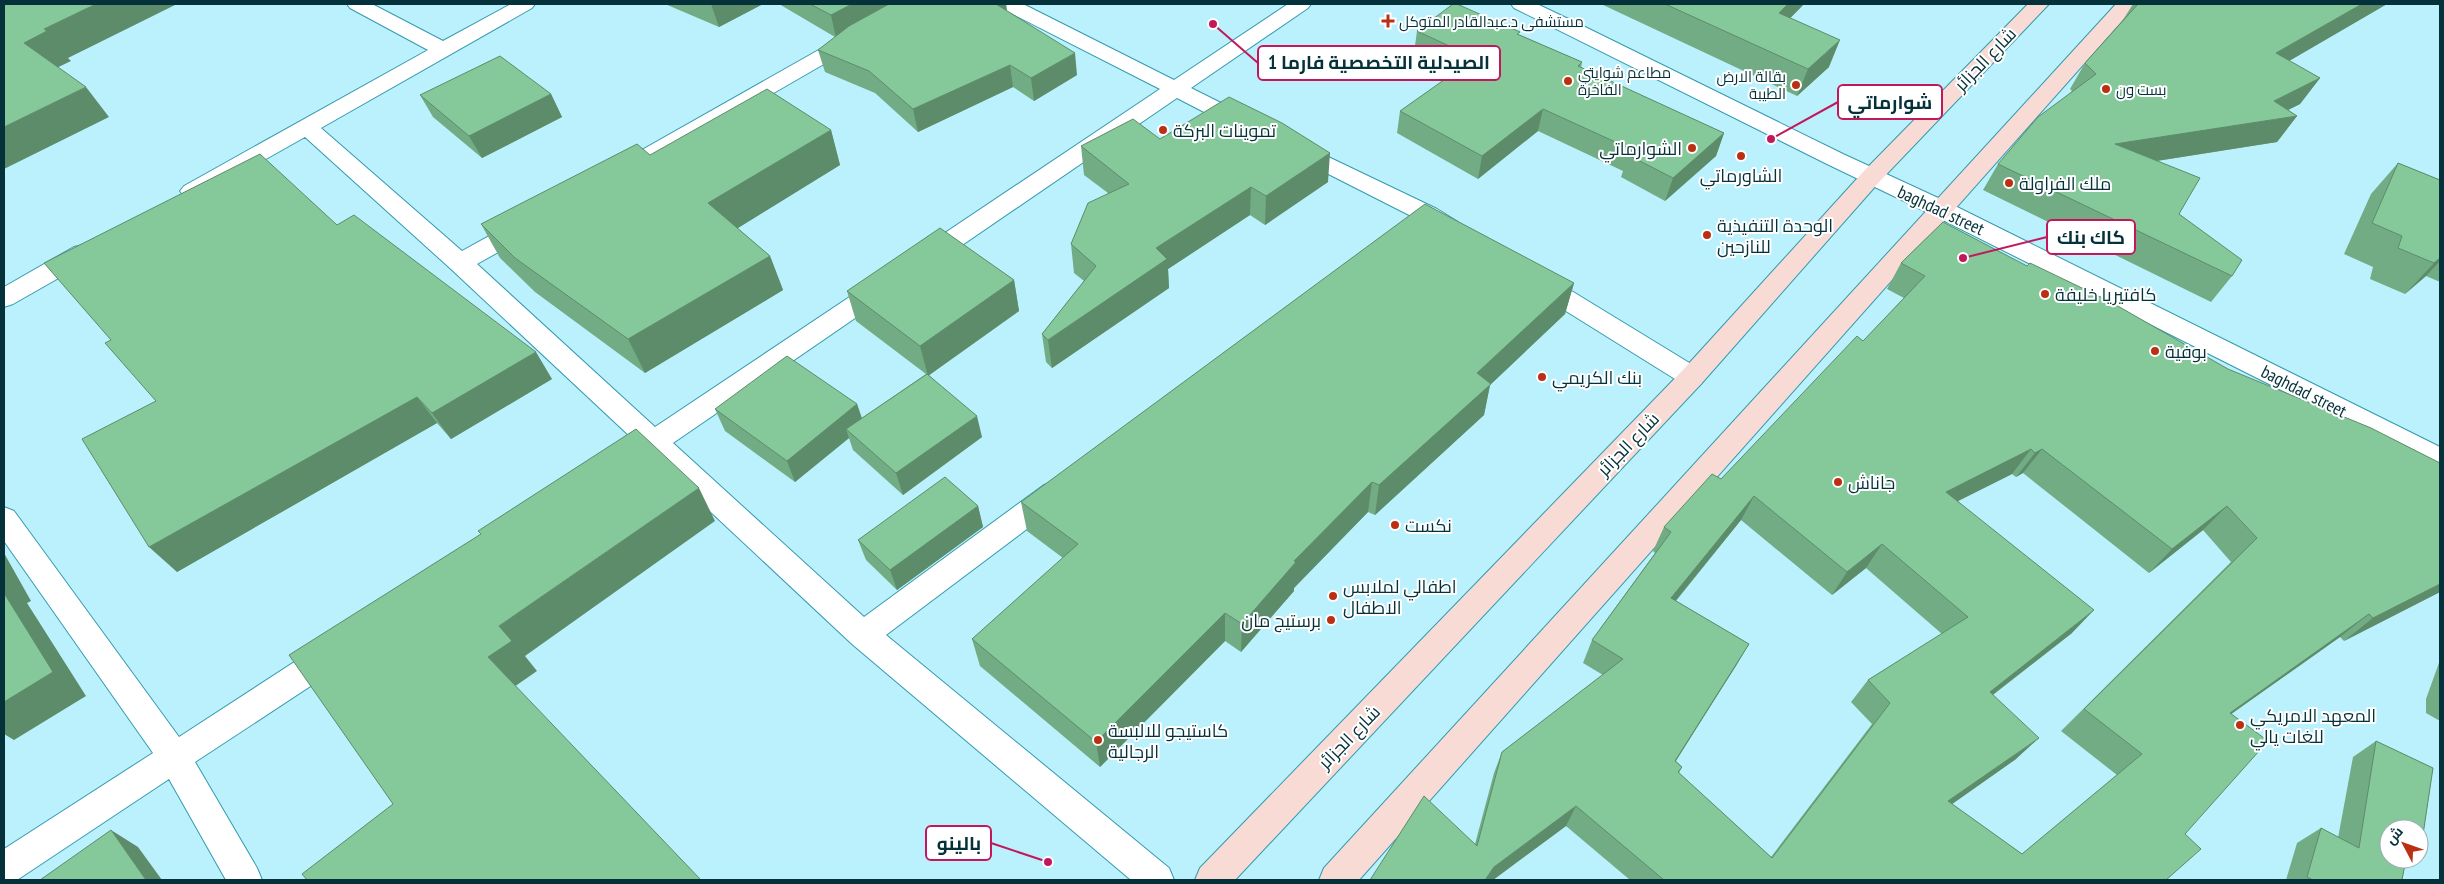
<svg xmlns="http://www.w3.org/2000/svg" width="2444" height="884" viewBox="0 0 2444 884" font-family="'PT Sans Narrow',Cairo,sans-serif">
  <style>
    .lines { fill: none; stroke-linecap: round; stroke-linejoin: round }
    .street-casing { stroke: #349aae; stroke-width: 2 }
    .secondary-casing { stroke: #349aae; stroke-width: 2 }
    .street { fill: #fff; fill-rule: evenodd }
    .secondary { fill: #f8dbd4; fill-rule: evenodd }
    .wall { fill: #72ac84; fill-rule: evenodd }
    .shaded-wall { fill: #5d8c6b }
    .building { fill: #85c899; stroke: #5d8c6b; fill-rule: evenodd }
    .poi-dot { fill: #bb3013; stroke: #fff; stroke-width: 2 }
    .labels { text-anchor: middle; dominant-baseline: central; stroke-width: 4; stroke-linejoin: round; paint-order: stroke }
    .far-poi-label { font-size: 15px; fill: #05323a; stroke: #fff; text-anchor: start }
    .street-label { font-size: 18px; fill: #05323a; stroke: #fff }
    .poi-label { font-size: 18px; fill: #05323a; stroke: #fff; text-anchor: start }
    .leader { fill: none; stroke: #c2185b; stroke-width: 2 }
    .callout-dot { fill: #c2185b; stroke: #fff; stroke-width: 2 }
    .callout { fill: #fff; stroke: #c2185b; stroke-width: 2 }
    .callout-label { font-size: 19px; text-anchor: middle; font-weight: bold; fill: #05323a }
  </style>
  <rect width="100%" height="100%" fill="#bbf1fd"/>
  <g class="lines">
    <!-- street casing -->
    <g class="street-casing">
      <path id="street" d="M347,4H372L443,41L511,4H535L532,8L321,128L462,251L518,220L526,218L534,220L538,226L534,232L477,264L655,427L875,280L884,277L893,280L896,286L893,292L673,443L864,617L1044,485L1054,482L1064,485L1068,493L1064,501L886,635L1169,868L1174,880H1131L852,644L652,457C639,467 628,477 611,472L607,464L611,456L635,441L451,269L305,137L200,196L192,199L184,196L180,191L184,186L428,50L350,8Z
        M900,4H924L921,8L626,178L618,180L610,178L607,173L610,168Z
        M998,4H1023L1174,80L1288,4H1311L1308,8L1191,88L1253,119L1256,124L1253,129L1245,131L1237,129L1177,98L933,265L924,267L915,265L912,259L915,253L1160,89L1001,8Z
        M1511,4H1537L1581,25L1843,154L1949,203L2440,447V470L1933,215L1827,164L1514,8Z
        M1297,142L1437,209L1458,222L1462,228L1458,234L1450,236L1442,234L1421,221L1289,154L1286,149L1289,144Z
        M83,245L92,247L95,253L92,259L13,304L4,307V287L74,247Z
        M1538,273L1547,276L1701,370L1705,377L1701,384L1692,387L1683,384L1529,288L1526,282L1529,276Z
        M4,507L14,511L179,737L322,644L333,640L344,644L349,654L344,664L195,762L257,868L262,880H226L169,779L17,880H4V849L153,753L4,541Z"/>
    </g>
    <!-- secondary casing -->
    <g class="secondary-casing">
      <path id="secondary" d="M2028,4H2049L1880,181L1701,384L1235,880H1195L1200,868L1683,370L1864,171Z
        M2116,4H2137L1359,880H1319L1324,868Z"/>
    </g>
    <!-- street -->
    <use href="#street" class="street"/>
    <!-- secondary -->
    <use href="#secondary" class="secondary"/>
  </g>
  <!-- wall -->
  <path class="wall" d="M665,4H763L719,27Z
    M779,4H1006L1007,11L1077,75L1034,101L1013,87L918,132L875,93L825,72L818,50L835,37Z
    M1601,4H1804L1790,18L1829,67L1797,96Z
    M2133,4H2387L2289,61L2320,78L2300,104L2288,110L2297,116L2277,142L2157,161L2179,214L2232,276L2211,302L1983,190L1998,164L2072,91L2070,89L2085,63L2121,23Z
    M1417,31L1520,35L1582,62L1581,68L1724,133L1716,156L1665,201L1621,177L1623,171L1538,131L1478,179L1397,133L1400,111L1455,73L1414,53Z
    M551,94L562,117L482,158L433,117L420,95Z
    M831,130L840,165L737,228L770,256L783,290L645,373L535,292L500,258L481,224L650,155Z
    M1160,139L1328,182L1265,225L1250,215L1168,269L1169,288L1052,368L1046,362L1042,334L1084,281L1074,273L1071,244L1108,193L1084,175L1081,146Z
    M2398,163L2440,180V282L2426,276L2405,294L2370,279L2373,267L2344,254L2371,194Z
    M1943,222L2440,592L2344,641L2340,637L2231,714L2166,880H1630L1566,826L1493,880L1475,844L1494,773L1502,752L1603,675L1583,663L1592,640L1655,553L1653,551L1664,527L1721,479L1863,341L1904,298L1887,289L1901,263ZM2023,473L2149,573L2203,530L2231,562L2061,731L2117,775L2022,854L1952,804L2016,759L1993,695L2072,633L1958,501L2012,474L2016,477ZM1741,520L1832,595L1866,568L1942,634L1868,680L1851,702L1872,724L1771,857L1679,773L1682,767L1676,761L1749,644L1676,601Z
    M337,225L552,379L451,439L437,423L177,572L156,401Z
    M1014,280L1019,311L929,375L982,437L903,495L853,450L849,438L795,482L725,431L715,409L857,404L862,418L926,374L856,321L847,291Z
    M1574,283L1565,314L1490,385L1484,415L1375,515L1368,512L1294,588V591L1241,652L1225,641L1100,767L980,666L972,639L1063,558L1027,531L1021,502Z
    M978,506L983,527L897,590L866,560L858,540Z
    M2440,660V721L2426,713V699Z
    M2376,741L2433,768L2421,848L2419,849V829H2389V859H2406L2402,880H2286L2297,843L2321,828L2338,838L2353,757Z"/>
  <!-- shaded-wall -->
  <path class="shaded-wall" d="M96,4H177L68,58L71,61L48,72L24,43L44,29Z
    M711,4H763L719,27Z
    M852,4H897L836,38L831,15Z
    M990,4H1006L1007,13Z
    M1788,4H1804L1769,40L1779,13Z
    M2362,4H2387L2258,79L2276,53Z
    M1840,40L1829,67L1797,96L1808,69Z
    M1075,53L1077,75L1034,101L1031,78Z
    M1010,65L1013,87L918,132L913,109Z
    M2320,78L2300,104L2266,121L2297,116L2277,142L2098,170L2115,144L2274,101Z
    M86,87L109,117L4,169V127Z
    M551,94L562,117L482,158L469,136Z
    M1543,109L1538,131L1478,179L1482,156Z
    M831,130L840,165L722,238L708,203Z
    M1724,133L1716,156L1665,201L1673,178Z
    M1330,153L1328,182L1265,225L1266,196Z
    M1251,187L1250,215L1168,269L1169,288L1052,368L1048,340L1156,248Z
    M770,256L783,290L645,373L628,339Z
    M2440,258V261L2426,276L2405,294L2434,263Z
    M1014,280L1019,311L928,376L920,346Z
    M1574,283L1565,314L1490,385L1484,415L1375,515L1379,485L1477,373Z
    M536,352L552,379L451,439L432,413Z
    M417,397L437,423L177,572L149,547Z
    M857,404L864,426L846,429L849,438L795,482L787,461Z
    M977,416L982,437L903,495L896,473Z
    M2031,449L2012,474L1928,516L1946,492Z
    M2042,449L2023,473L2016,477L2035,453Z
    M1372,482L1368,512L1294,588V591L1241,652L1242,624L1294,561Z
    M699,488L715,521L525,656L537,671L514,687L488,657L499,626Z
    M1754,496L1741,520L1659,621L1671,598Z
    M978,506L983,527L897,590L890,570Z
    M2227,506L2203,530L2149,573L2172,549Z
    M1882,544L1866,568L1832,595L1847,572Z
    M4,553L31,601L27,603L86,696L14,740L4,734Z
    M2440,584V592L2344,641L2373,618Z
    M2094,610L2072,633L1969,713L1990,692Z
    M1225,613V641L1100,767L1096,742Z
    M2369,614L2340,637L2203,734L2230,713Z
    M1749,644L1736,666L1663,781L1675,761Z
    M2039,738L2016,759L1928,821L1948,801Z
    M1576,806L1566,826L1493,880H1485L1494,867Z
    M111,830L138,847L162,880H146Z"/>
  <!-- building -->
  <path class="building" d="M4,4H96L44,29L47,31L24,43L86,87L4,127Z
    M810,4H852L831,15Z
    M889,4H996L1075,53L1031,78L1010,65L913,109L869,71L818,50L849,26Z
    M1453,4H1457L1520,32L1517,34L1582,62L1578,66L1724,133L1673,178L1628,155L1633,150L1543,109L1482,156L1400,111L1475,58L1417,31Z
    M1665,4H1788L1779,13L1840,40L1808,69Z
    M2136,4H2362L2276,53L2320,78L2274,101L2297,116L2115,144L2200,178L2179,214L2242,260L2232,276L1998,164L2038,117L2096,74L2085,63L2138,4Z
    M500,56L551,94L469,136L420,95Z
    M767,89L831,130L708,203L770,256L628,339L515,258L481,224L637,144L650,155Z
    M1229,97L1282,123L1330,153L1266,196L1251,187L1156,248L1167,259L1048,340L1042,334L1096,266L1071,244L1088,203L1129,184L1081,146L1133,119L1160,139Z
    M260,154L337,225L354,215L536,352L432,413L417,397L149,547L82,439L156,401L105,343L111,340L44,263Z
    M2398,163L2440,180V258L2434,263L2398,248L2402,236L2372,223Z
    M1425,204L1574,283L1477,373L1491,384L1379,485L1372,482L1294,561L1296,562L1242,624L1225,613L1096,742L972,639L1078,544L1021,502Z
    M1943,222L2027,266L2030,263L2109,301L2228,369L2371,428L2440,463V584L2373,618L2369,614L2230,713L2268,741L2185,834L2201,849L2166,880H1663H1664L1576,806L1494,867L1485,880H1370L1424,796L1477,846L1502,752L1623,659L1592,640L1671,532L1664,527L1712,474L1721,479L1857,336L1863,341L1925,276L1901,263ZM2031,449L2035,453L2042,449L2172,549L2227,506L2257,538L2084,709L2142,754L2022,854L1948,801L2039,738L1990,692L2094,610L1946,492ZM1754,496L1847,572L1882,544L1968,617L1868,680L1890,703L1772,858L1678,772L1682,767L1675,761L1749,644L1671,598Z
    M940,228L1014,280L920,346L847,291Z
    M787,356L857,404L787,461L715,409Z
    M927,374L977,416L896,473L846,429Z
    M636,429L699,488L499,626L512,641L488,657L701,880H307L302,874L393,804L289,655L481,534L478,531Z
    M945,477L978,506L890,570L858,540Z
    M4,593L53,672L4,702Z
    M2376,741L2433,768L2421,848L2419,847V829H2389V859H2406L2402,880H2313L2307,877L2321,828L2359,848Z
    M111,830L146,880H40Z"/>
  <!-- markers -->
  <g class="poi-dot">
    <path d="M1385.5 13.5h5v5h5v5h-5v5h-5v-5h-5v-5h5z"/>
    <circle cx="1568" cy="81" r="5"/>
    <circle cx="1796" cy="85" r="5"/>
    <circle cx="2106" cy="89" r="5"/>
    <circle cx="1163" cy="130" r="5"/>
    <circle cx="1692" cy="148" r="5"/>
    <circle cx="1741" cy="156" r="5"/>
    <circle cx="2009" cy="183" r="5"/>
    <circle cx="1707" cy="235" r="5"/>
    <circle cx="2045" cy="294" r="5"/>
    <circle cx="2155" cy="351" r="5"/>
    <circle cx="1542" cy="377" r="5"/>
    <circle cx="1838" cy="482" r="5"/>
    <circle cx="1395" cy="525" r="5"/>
    <circle cx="1333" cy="596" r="5"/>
    <circle cx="1331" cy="620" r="5"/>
    <circle cx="2240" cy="725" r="5"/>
    <circle cx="1098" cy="740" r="5"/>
  </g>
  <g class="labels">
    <!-- far-poi labels -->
    <g class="far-poi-label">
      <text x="1399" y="21">مستشفى د.عبدالقادر المتوكل</text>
      <text x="1578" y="72">مطاعم شوايتي<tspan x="1578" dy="17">الفاخرة</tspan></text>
      <text x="1786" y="76" text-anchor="end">بقالة الارض<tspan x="1786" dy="17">الطيبة</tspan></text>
      <text x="2116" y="89">بست ون</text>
    </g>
    <!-- street labels -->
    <g class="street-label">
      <text transform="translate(1985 59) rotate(-46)">شارع الجزائر</text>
      <text transform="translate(1941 210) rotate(25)">baghdad street</text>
      <text transform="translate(2304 391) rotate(27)">baghdad street</text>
      <text transform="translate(1628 444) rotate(-46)">شارع الجزائر</text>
      <text transform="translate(1349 737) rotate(-46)">شارع الجزائر</text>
    </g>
    <!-- poi labels -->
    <g class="poi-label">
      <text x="1173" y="130">تموينات البركة</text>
      <text x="1682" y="148" text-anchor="end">الشوارماتي</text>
      <text x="1741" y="175" text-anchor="middle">الشاورماتي</text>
      <text x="2019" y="183">ملك الفراولة</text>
      <text x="1717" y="225">الوحدة التنفيذية<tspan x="1717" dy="21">للنازحين</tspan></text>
      <text x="2055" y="294">كافتيريا خليفة</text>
      <text x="2165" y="351">بوفية</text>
      <text x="1552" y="377">بنك الكريمي</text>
      <text x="1848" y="482">جاناش</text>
      <text x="1405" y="525">نكست</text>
      <text x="1343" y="586">اطفالي لملابس<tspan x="1343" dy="21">الاطفال</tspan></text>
      <text x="1321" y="620" text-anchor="end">برستيج مان</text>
      <text x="2250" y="715">المعهد الامريكي<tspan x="2250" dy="21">للغات يالي</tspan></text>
      <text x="1108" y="730">كاستيجو للالبسة<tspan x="1108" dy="21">الرجالية</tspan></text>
    </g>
  </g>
  <!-- callouts -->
  <path class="leader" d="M1213 24L1258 63M1771 139L1838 102M1963 258L2047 237M1048 862L991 843"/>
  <g class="callout-dot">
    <circle cx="1213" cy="24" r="5"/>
    <circle cx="1771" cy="139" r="5"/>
    <circle cx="1963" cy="258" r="5"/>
    <circle cx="1048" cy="862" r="5"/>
  </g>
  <g class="callout">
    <rect x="1258" y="46" width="242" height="34" rx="5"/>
    <rect x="1838" y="85" width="104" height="34" rx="5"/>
    <rect x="2047" y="220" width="88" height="34" rx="5"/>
    <rect x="926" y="826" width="65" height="34" rx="5"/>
  </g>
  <g class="callout-label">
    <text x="1379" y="69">الصيدلية التخصصية فارما 1</text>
    <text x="1890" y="109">شوارماتي</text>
    <text x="2091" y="244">كاك بنك</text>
    <text x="959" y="850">بالينو</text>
  </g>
  <!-- border -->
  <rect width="2444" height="884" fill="none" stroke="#05323a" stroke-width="10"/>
  <!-- north arrow -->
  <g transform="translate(2404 844) rotate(311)"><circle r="24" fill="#ffffff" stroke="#9badb0"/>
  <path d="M0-4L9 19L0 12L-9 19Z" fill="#bb3013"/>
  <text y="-8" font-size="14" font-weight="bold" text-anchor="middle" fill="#05323a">ش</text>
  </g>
</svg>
